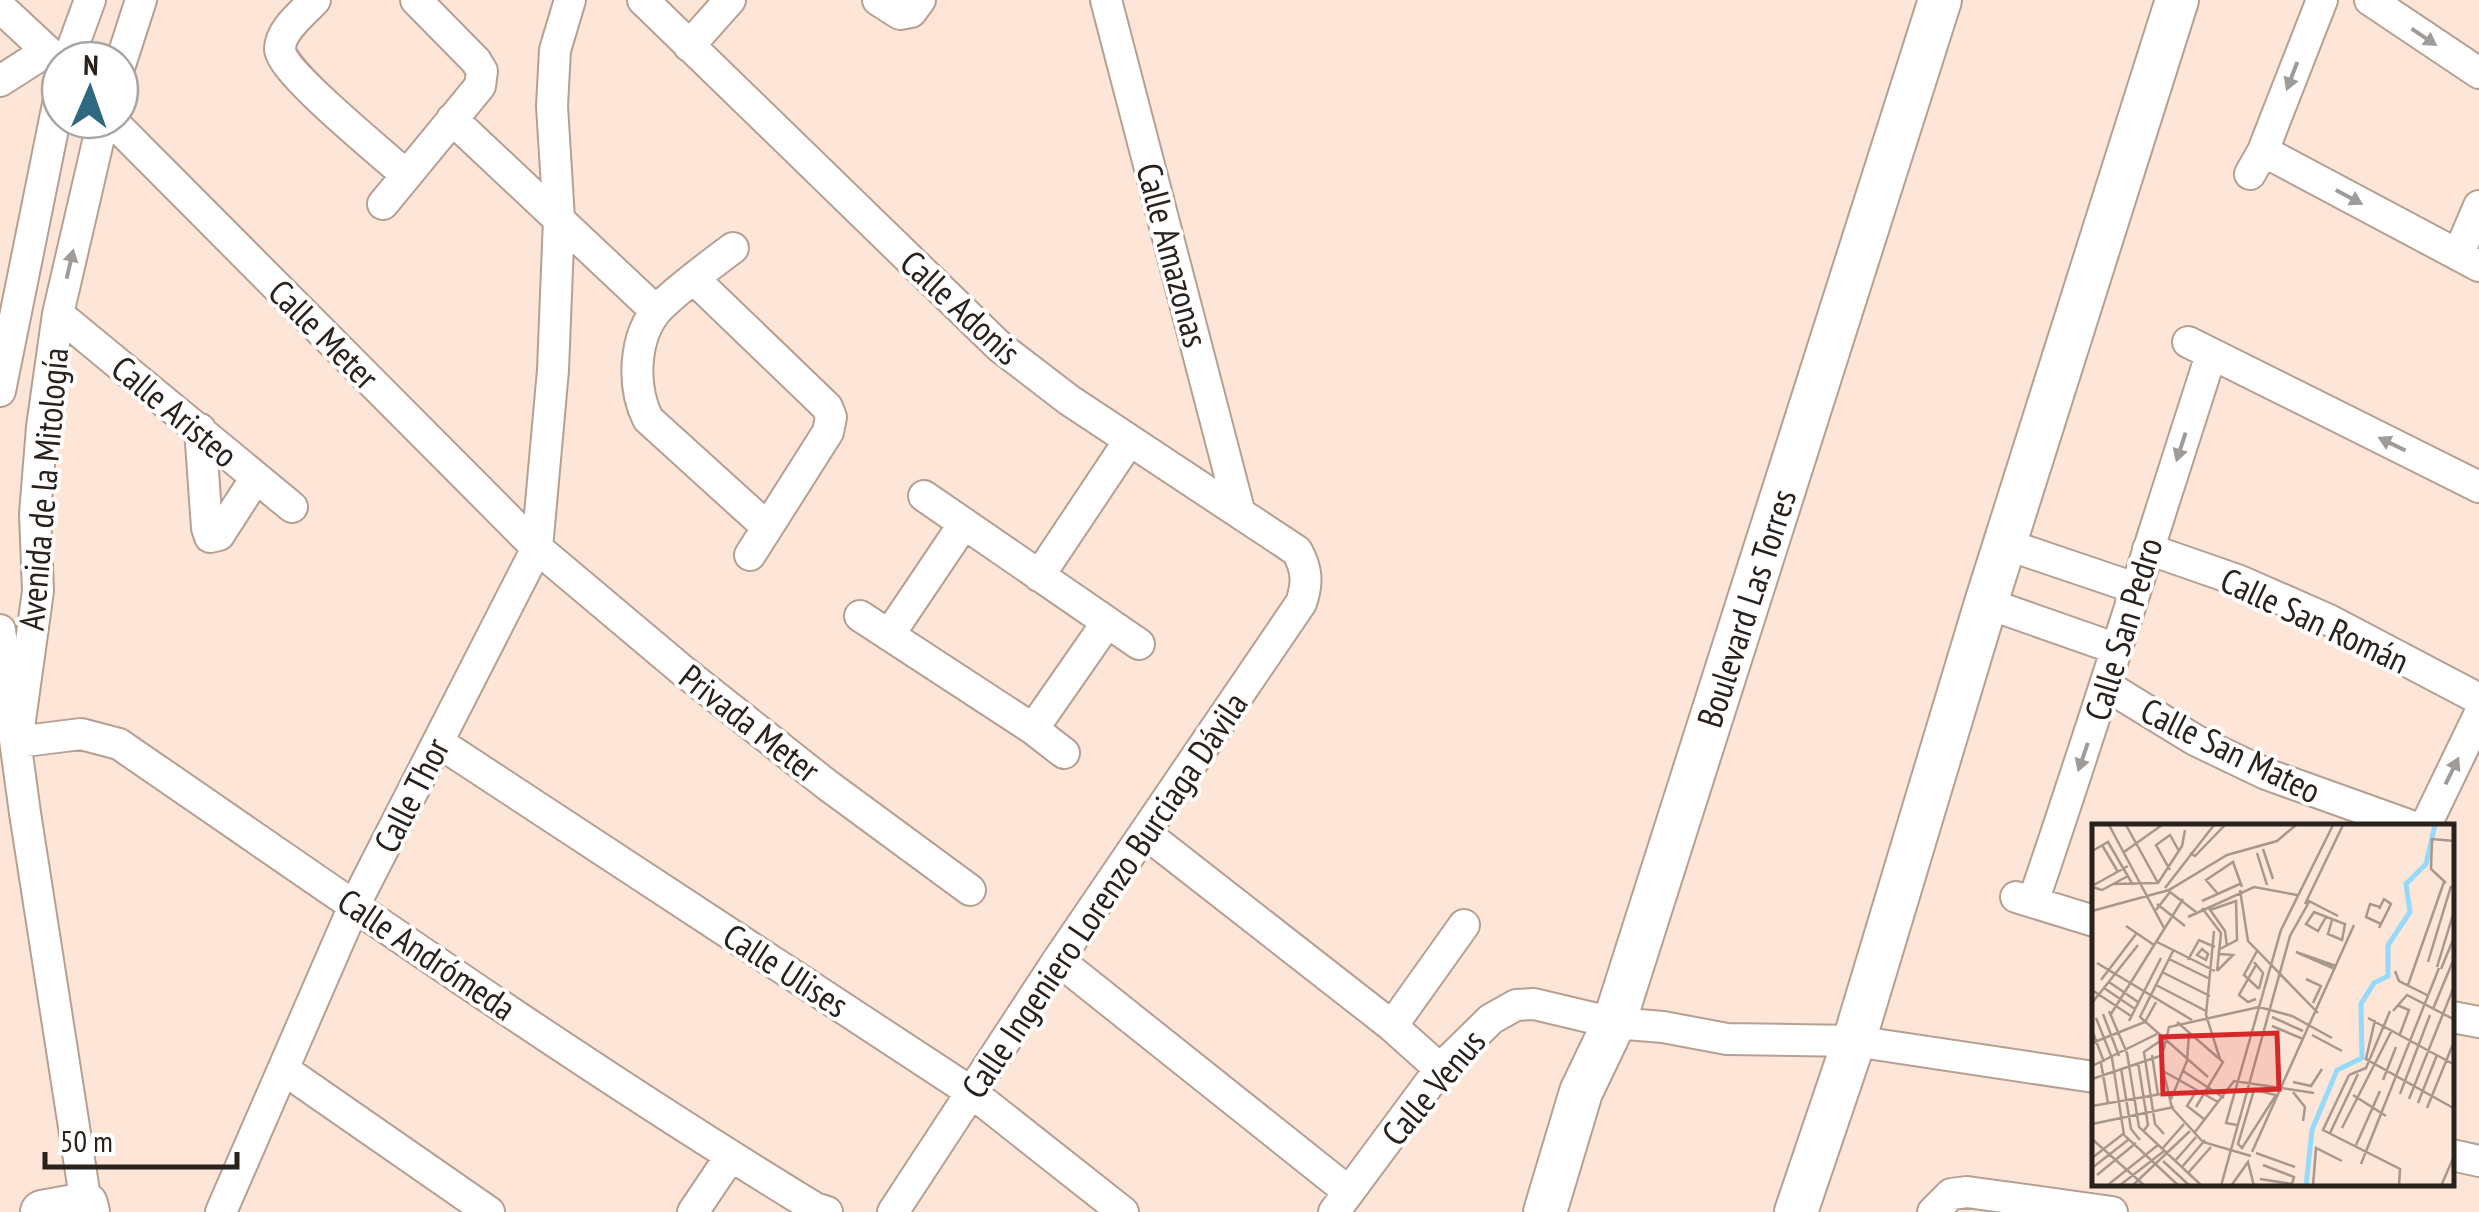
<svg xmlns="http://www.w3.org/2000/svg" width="2479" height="1212" viewBox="0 0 2479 1212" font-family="'PT Sans Narrow',sans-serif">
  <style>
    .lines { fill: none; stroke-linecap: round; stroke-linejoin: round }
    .street-casing { stroke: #b69f93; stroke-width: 34 }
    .secondary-casing { stroke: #b69f93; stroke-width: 46 }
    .street { stroke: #fff; stroke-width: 30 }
    .secondary { stroke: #fff; stroke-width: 42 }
    .oneway { fill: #9f9b99 }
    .labels { text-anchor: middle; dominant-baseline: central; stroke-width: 8; stroke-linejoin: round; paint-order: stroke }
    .street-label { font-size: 35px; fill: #29211c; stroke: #fff }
    .inset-river { fill: none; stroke: #95dafb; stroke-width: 5 }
    .inset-road { fill: none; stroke: #a8978d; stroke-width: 2.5 }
    .view { fill: #d62828; fill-opacity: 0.15; stroke: #d62828; stroke-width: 5 }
    .inset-edge { fill: none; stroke: #29211c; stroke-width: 5 }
  </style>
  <rect width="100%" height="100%" fill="#fde5d8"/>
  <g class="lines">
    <!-- street casing -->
    <g class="street-casing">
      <path id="street" d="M315,0C303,13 280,30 280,49C281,72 383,154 405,174
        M643,0L1000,347L1069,400L1297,551C1307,569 1308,583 1301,603L1058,960L893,1212
        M878,0L900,14L911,12L920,0
        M1106,0L1239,510
        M2370,0L2479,73
        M0,7L60,63
        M689,46L730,0
        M68,60L90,0
        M120,65L141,0
        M0,81L47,51
        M452,119L656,311
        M111,120L537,548L682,670L826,784L970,890
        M2263,151L2479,266
        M2250,174L2263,151L2322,0
        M383,204L480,86L482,71L476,61L416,0
        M733,248C708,267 681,286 659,308C633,336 632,387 648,419L767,527
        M2458,255L2479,206
        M694,279L827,407L831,417L828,432L750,555
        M58,314L292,507
        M2188,342L2479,487
        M0,391L60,94
        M200,429L207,528L210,537L219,535L255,479
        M924,496L1139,644
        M2005,544L2135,588
        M2148,549L2240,581L2329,620L2479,699
        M1039,576L1129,441
        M1986,603L2117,649
        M860,616L1033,729L1064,753
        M0,630L25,813L86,1204
        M889,635L963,525
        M2107,686L2195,740L2266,774L2414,827
        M1033,729L1106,624
        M17,742L81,734L119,744C349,902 577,1063 815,1208L827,1212
        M17,742L38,591L35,514L42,427L58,314L103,120
        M438,742L971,1092L1123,1212
        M2425,827L2479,715
        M1145,833L1392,1026L1440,1069
        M2016,897L2094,921
        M2033,902C2095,721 2152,537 2211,355
        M1058,960L1349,1192
        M2452,1017L2479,1022
        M1392,1026L1464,925
        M283,1069L489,1212
        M2452,1155L2479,1161
        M221,1212L354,906L537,548L553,370L559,219L552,106L555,50L570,0
        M693,1212L730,1157
        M1334,1212L1440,1069L1491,1019L1516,1005L1534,1004L1614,1023L1663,1027L1727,1039L1854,1041L2094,1077
        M1933,1212L1951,1194L1967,1192L2112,1212"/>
    </g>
    <!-- secondary casing -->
    <g class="secondary-casing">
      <path id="secondary" d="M42,1212L86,1204L88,1212
        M1545,1212L1581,1092L1614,1023L1940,0
        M1796,1212L1854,1041L1986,603L2177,0"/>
    </g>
    <!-- street -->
    <use href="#street" class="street"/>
    <!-- secondary -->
    <use href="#secondary" class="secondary"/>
  </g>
  <!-- one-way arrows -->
  <defs><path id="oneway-solid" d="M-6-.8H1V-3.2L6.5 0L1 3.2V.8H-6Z" transform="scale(2.5)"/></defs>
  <g class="oneway">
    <use href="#oneway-solid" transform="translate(2424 37) rotate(34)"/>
    <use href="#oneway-solid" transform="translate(2292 76) rotate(111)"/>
    <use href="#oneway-solid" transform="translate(2349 197) rotate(28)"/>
    <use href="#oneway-solid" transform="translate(70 264) rotate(-77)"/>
    <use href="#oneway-solid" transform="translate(2392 444) rotate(-154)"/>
    <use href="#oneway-solid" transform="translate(2181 447) rotate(108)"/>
    <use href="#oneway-solid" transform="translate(2083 757) rotate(109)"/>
    <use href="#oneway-solid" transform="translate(2452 771) rotate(-64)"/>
  </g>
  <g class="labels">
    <!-- street labels -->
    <g class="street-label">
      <text transform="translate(1173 255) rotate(75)">Calle Amazonas</text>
      <text transform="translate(961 307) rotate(43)">Calle Adonis</text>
      <text transform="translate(324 334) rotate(45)">Calle Meter</text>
      <text transform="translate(175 411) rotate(40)">Calle Aristeo</text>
      <text transform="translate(43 489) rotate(-85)">Avenida de la Mitología</text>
      <text transform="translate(1746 608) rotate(-72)">Boulevard Las Torres</text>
      <text transform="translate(2315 620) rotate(25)">Calle San Román</text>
      <text transform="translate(2123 629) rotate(-73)">Calle San Pedro</text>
      <text transform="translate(750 723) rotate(38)">Privada Meter</text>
      <text transform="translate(2231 750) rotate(26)">Calle San Mateo</text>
      <text transform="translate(411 795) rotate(-63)">Calle Thor</text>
      <text transform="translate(1104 895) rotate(-56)">Calle Ingeniero Lorenzo Burciaga Dávila</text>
      <text transform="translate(427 954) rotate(34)">Calle Andrómeda</text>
      <text transform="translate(786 970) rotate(33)">Calle Ulises</text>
      <text transform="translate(1433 1087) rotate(-50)">Calle Venus</text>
    </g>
  </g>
  <!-- overview -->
  <g transform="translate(2092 824)">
    <rect width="362" height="362" fill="#fde5d8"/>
    <path class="inset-river" d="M214,362L220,306L245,246L270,234L269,180L282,159L296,152V121L318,88L314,60L334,40L343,1"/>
    <path class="inset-road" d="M17,1L72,104M34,1L66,59M10,21L26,48M171,25L181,55M2,26L16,18L41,61M32,28L70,1M98,29L103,32L133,1M165,29L175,61M78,46L64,21L78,11L87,27M354,59L339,45L340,15L363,17M22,60L66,59L90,22L93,6M0,62L36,42M0,63L10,66L36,52M73,64L122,1M148,66L156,117L226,189M126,70L114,56L141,38L150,63M215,76L246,92M110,77L150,59M65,80L93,102M213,80L251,1M116,83L133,107L135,122M288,83L278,80L274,93L289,100M110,84L129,109L125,147M64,86L78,68L104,88M118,86L144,77L145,116L128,125M0,87L77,66L135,31L185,17L204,1M96,93L162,63L205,71M234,93L226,107L214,100L222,88L253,100L250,116L236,110L240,96M34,102L62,121M287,104L299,80L292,75L287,85M122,107L114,191L128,235M65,118L123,147M110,125L116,130L114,136L105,131ZM81,127L48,193L116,253M165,127L152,151L167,165M77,135L118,155M96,136L107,116L123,123M162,138L171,149L167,165M336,138L359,62M5,139L100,196M345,143L363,84M243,145L204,128L244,142M349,145L363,111M125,147L141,131L128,130M303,147L307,157L335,171M70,148L118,172M214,155L229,162L221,179M9,156L44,110M17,158L46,178M64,161L114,187M316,161L352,58M12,164L43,185M0,166L39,192M164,175L156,178L147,171L164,141M0,179L46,121M305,181L317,186L308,210M341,185L363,132M17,187L35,229L47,303L110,362M301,187L315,171L363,196M11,190L27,232M19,190L91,75M180,193L211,207M4,194L20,234L32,311L87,362M276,194L363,241M283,196L274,235L363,285M37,197L69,134M85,198L131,238L104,283M180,202L211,215M0,206L12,238M220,211L250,227M71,215L52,228L63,300L72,310M0,219L53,198L64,178M60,231L66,271M46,238L56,301L51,308M9,239L16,279M0,242L65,210M29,244L39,305L48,316M71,247L126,278M91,247L132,274M257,251L231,306L308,345L307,362M257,251L274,244L298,187M0,255L68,232M291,256L304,223M201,258L219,262L230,245M105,266L95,282L112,295M162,266L184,271L150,324L146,320ZM201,268L213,283L211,297M308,270L338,191M261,271L294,292M79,275L95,237L97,209M317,275L363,160M326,279L345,231M0,282L75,269M335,284L363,215M0,300L82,283M145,301L134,299L189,106L241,1M250,304L300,206M103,308L142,257L222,269M238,309L266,250M0,315L53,362M264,321L288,267M70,325L92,300M160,328L262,101M164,329L203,343M159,332L111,318L80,284L69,237L77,203L167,183L200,192L240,214M0,334L31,310M71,337L98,362M83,337L104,313M269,340L347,144M90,343L113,316M0,344L36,316M96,349L119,323M5,351L44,319M168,355L200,360L202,353L171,341M17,360L66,321M27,362L72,327M40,362L98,307M129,362L198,112L217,78M139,362L156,338L162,362M221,362L224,324L250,337M349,362L363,330"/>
    <path class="view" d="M185,209L187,265L71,270L69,213Z"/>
    <rect width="362" height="362" class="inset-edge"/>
  </g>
  <!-- north arrow -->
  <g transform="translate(90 90) rotate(2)"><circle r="48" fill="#ffffff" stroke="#a9a6a4" stroke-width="2.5"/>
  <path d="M0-8L18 38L0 25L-18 38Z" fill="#2e6881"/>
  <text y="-15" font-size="28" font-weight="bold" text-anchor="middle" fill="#29211c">N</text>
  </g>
  <!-- scale -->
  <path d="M45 1152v15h192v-15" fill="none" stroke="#29211c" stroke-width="5"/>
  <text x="60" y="1152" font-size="30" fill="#29211c" stroke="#ffffff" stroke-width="8" paint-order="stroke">50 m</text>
</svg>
